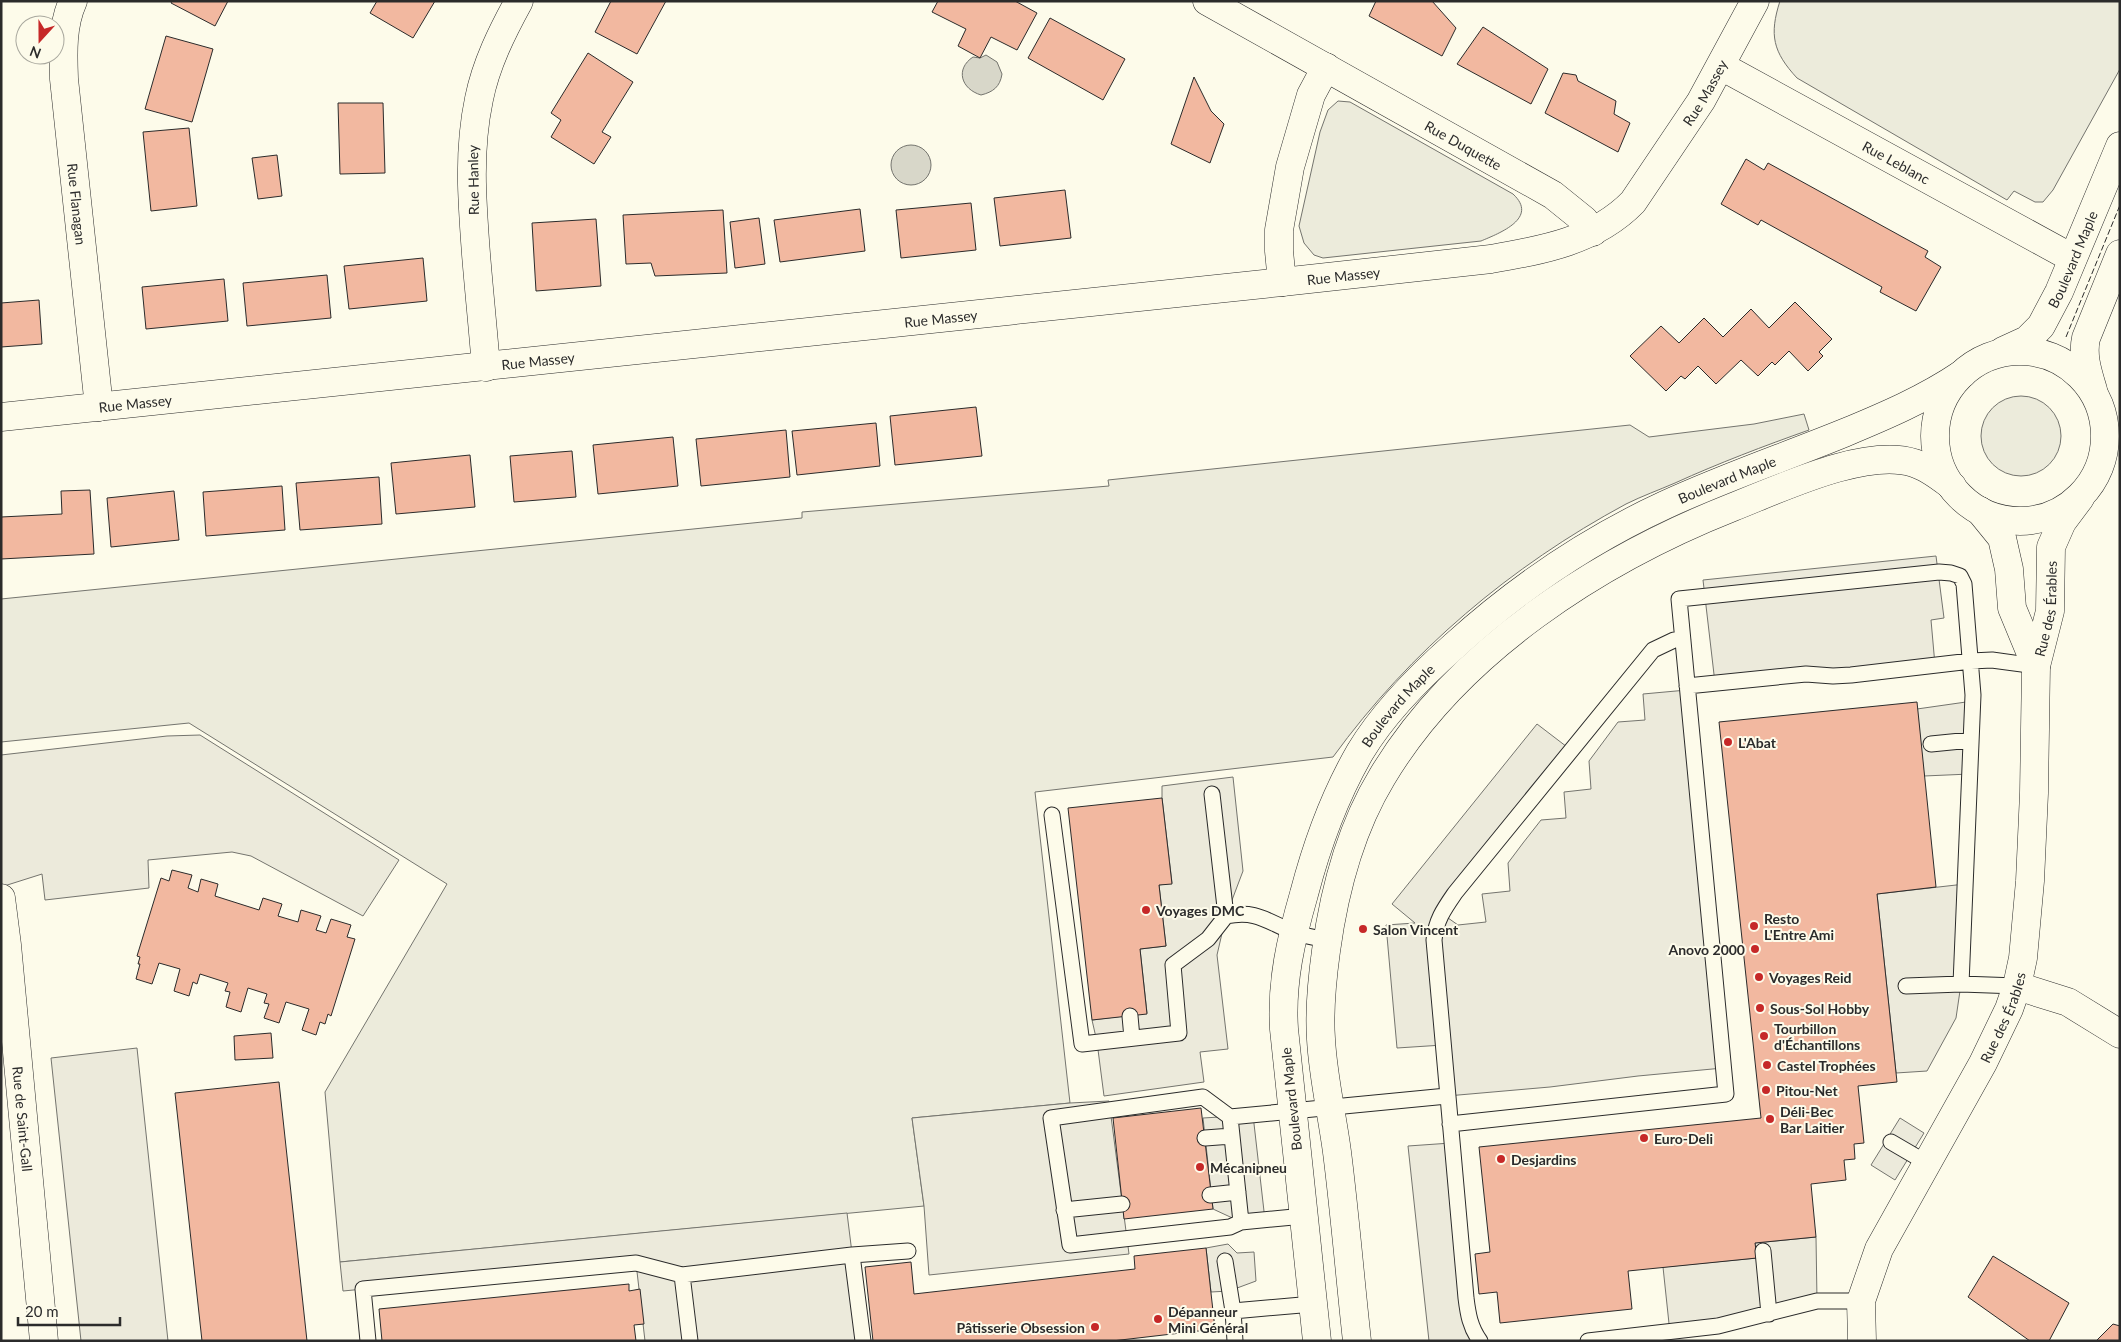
<svg xmlns="http://www.w3.org/2000/svg" width="2121" height="1342" viewBox="0 0 2121 1342" font-family="Lato,sans-serif">
  <style>
    .green { fill: #ecebdb; stroke: #74746e }
    .parking { fill: #eceadb; stroke: #74746e }
    .water { fill: #d8d7c9; stroke: #74746e }
    .building { fill: #f2b8a0; stroke: #2b2b2b }
    .lines { fill: none; stroke-linecap: round; stroke-linejoin: round }
    .lane-casing { stroke: #2b2b2b; stroke-width: 17 }
    .street-casing { stroke: #2b2b2b; stroke-width: 29 }
    .secondary-casing { stroke: #2b2b2b; stroke-width: 29 }
    .lane { stroke: #fdfbea; stroke-width: 15 }
    .street { stroke: #fdfbea; stroke-width: 28 }
    .secondary { stroke: #fdfbea; stroke-width: 28 }
    .fence { stroke: #2b2b2b; stroke-width: 1; stroke-dasharray: 6 2.5; stroke-linecap: butt }
    .poi-dot { fill: #c62828; stroke: #fdfbea; stroke-width: 2 }
    .labels { text-anchor: middle; dominant-baseline: central; stroke-width: 4; stroke-linejoin: round; paint-order: stroke }
    .street-label { font-size: 14px; fill: #2b2b2b; stroke: #fdfbea }
    .poi-label { font-size: 14px; font-weight: bold; fill: #2b2b2b; stroke: #fdfbea; text-anchor: start }
  </style>
  <rect width="100%" height="100%" fill="#fdfbea"/>
  <!-- green -->
  <path class="green" d="M1780,1H2120V69L2053,190L2043,202H2035L2014,191L2007,200L1797,78C1773,52 1769,35 1780,1Z
    M1338,101L1350,102L1513,194C1539,218 1500,233 1481,241L1323,258L1314,255L1304,243L1299,226L1320,132L1328,110Z
    M1981 436a40 40 0 1 1 80 0a40 40 0 1 1-80 0Z
    M1804,414L1809,430C1764,446 1719,463 1675,483C1659,490 1642,496 1626,504C1511,566 1410,651 1333,757L1035,792L1070,1103L912,1118L924,1206L340,1262L325,1092L447,884L189,723L1,742V599L802,518V512L1109,486L1108,480L1630,425L1649,437L1754,424Z"/>
  <!-- parking -->
  <path class="parking" d="M1936,556L1944,618L1931,620L1935,665L1715,683L1703,580Z
    M1687,690L1723,1068L1638,1076L1550,1087L1447,1096L1443,1045L1397,1048L1386,925L1415,923L1392,904L1537,724L1571,750L1441,913L1458,925L1486,922L1482,894L1510,891L1508,863L1523,843L1541,820L1566,818L1564,792L1591,789L1589,761L1618,722L1645,720L1643,694Z
    M1973,701L1970,774L1924,776L1917,709Z
    M200,735L399,860L363,916L251,856L232,852L148,860L149,888L45,900L42,874L1,887V755L167,736Z
    M1233,777L1243,871L1226,916L1217,955L1228,1049L1200,1052L1204,1082L1104,1096L1097,1042L1092,1020L1147,1013L1140,949L1166,946L1159,885L1172,883L1162,798V786Z
    M1965,884L1961,984L1956,1018L1927,1071L1896,1073L1877,894Z
    M137,1048L168,1341H81L51,1058Z
    M1109,1101L1129,1254L929,1275L924,1206L912,1118L1070,1103Z
    M1253,1115L1265,1220L1241,1222L1213,1209L1203,1118Z
    M1900,1118L1924,1133L1895,1180L1871,1165Z
    M1451,1143L1471,1341H1429L1408,1146Z
    M847,1213L863,1341H645L636,1263L343,1291L340,1262Z
    M1816,1237L1817,1301L1670,1333L1663,1267L1757,1258L1755,1243Z
    M1228,1244L1237,1253L1254,1252L1256,1281L1229,1291L1211,1292L1206,1248Z"/>
  <!-- water -->
  <path class="water" d="M986,55L997,62L1002,74C1000,87 993,92 981,95C961,89 955,69 973,57L980,58Z
    M891 165a20 20 0 1 1 40 0a20 20 0 1 1-40 0Z"/>
  <!-- building -->
  <path class="building" d="M172,1H228L215,26L171,3Z
    M377,1H435L413,38L370,13Z
    M611,1H666L637,54L595,32Z
    M938,1H1015L1037,13L1017,50L991,37L980,58L958,46L966,29L932,12Z
    M1376,1H1432L1456,28L1442,56L1369,16Z
    M1050,18L1125,59L1103,100L1028,58Z
    M1483,27L1548,69L1531,104L1457,64Z
    M166,36L213,49L192,122L145,109Z
    M588,53L633,82L602,132L611,137L594,164L551,137L561,120L551,113Z
    M1563,73L1576,75L1578,81L1616,101L1614,114L1630,123L1618,152L1545,113Z
    M1194,77L1211,111L1224,124L1210,163L1171,144Z
    M338,103H383L385,173L340,174Z
    M189,128L197,206L151,211L143,132Z
    M277,155L282,196L258,199L252,158Z
    M1746,159L1764,170L1768,163L1928,251L1925,257L1941,267L1916,311L1880,292L1882,287L1761,220L1758,225L1721,204Z
    M1065,190L1071,238L1000,246L994,198Z
    M971,203L976,250L901,258L896,210Z
    M860,209L865,251L780,262L774,220Z
    M723,210L727,273L655,276L651,263L626,264L623,215Z
    M759,218L765,264L735,268L730,222Z
    M596,219L601,286L536,291L532,223Z
    M423,258L427,301L349,309L344,266Z
    M327,275L331,318L247,326L243,283Z
    M224,279L228,321L146,329L142,287Z
    M39,300L42,344L1,347V303Z
    M1795,302L1832,339L1819,352L1823,356L1808,371L1789,351L1775,365L1772,362L1758,376L1741,360L1716,384L1698,366L1685,379L1681,376L1666,391L1630,356L1661,326L1679,343L1704,318L1723,337L1751,309L1769,328Z
    M976,407L982,456L895,465L890,416Z
    M876,423L880,466L797,475L792,431Z
    M786,430L790,477L701,486L696,439Z
    M673,437L678,486L598,494L593,445Z
    M572,451L576,497L514,502L510,456Z
    M470,455L475,507L396,514L391,463Z
    M379,477L382,524L300,530L296,483Z
    M282,486L285,530L206,536L203,492Z
    M90,490L94,554L1,559V517L62,514L61,491Z
    M174,491L179,540L111,547L107,498Z
    M1917,702L1936,887L1877,894L1897,1082L1858,1086L1864,1143L1854,1144L1855,1159L1844,1160L1846,1180L1811,1184L1816,1237L1755,1243L1757,1258L1628,1271L1632,1309L1500,1323L1497,1292L1479,1294L1475,1254L1490,1252L1479,1147L1761,1118L1719,722Z
    M1162,798L1172,884L1159,885L1166,946L1140,949L1147,1014L1092,1020L1068,808Z
    M172,870L192,875L188,888L198,892L201,879L218,884L215,896L259,910L263,898L282,904L278,916L298,922L301,910L321,916L316,930L326,933L331,919L351,925L347,937L355,939L331,1016L328,1014L325,1024L320,1022L316,1035L302,1030L309,1009L286,1002L279,1023L264,1018L269,1004L264,1003L267,994L248,988L241,1012L226,1007L230,992L225,991L228,983L200,974L197,984L193,982L189,996L174,991L180,969L159,963L152,984L136,979L140,964H138L140,957L137,956L161,878L169,881Z
    M271,1033L273,1058L235,1060L234,1036Z
    M279,1082L307,1341H202L175,1093Z
    M1201,1108L1213,1209L1124,1219L1113,1118Z
    M1206,1248L1215,1329L1112,1341H873L865,1267L911,1262L914,1294L1135,1269L1134,1256Z
    M1993,1256L2069,1303L2049,1341H2030L1968,1297Z
    M629,1284V1291L640,1289L644,1324L634,1325L636,1341H382L379,1309Z
    M2113,1324L2120,1326V1341H2096Z"/>
  <g class="lines">
    <!-- lane casing -->
    <g class="lane-casing">
      <path id="lane" d="M1687,686L1806,674L1833,676L1851,675L1971,661L1992,660L2036,666
        M1931,744L1971,740
        M1212,794L1226,916
        M1052,815L1082,1044L1179,1033L1173,965L1208,939L1226,916C1257,910 1266,921 1293,932C1304,936 1316,938 1328,940
        M1906,986L1961,984
        M1130,1016L1132,1038
        M1230,1117L1203,1097L1051,1118L1070,1245L1230,1227L1241,1222
        M1450,1124L1726,1094L1679,599L1939,572L1951,573L1960,576L1964,584L1973,695L1961,984L2017,986
        M1205,1138L1232,1136
        M1891,1142L1927,1163
        M1210,1195L1238,1192
        M1064,1210L1122,1204
        M1304,1216L1241,1222L1230,1117L1447,1096
        M1763,1251L1769,1314
        M852,1255L908,1251
        M1225,1261L1233,1311
        M368,1341L363,1289L636,1263L682,1275
        M690,1341L682,1275L852,1255L863,1341
        M1235,1341L1233,1311L1313,1304
        M1480,1341C1470,1327 1468,1314 1466,1298L1434,940C1436,920 1444,909 1455,893L1653,650L1674,640H1683
        M1588,1341L1718,1326L1817,1301H1861"/>
    </g>
    <!-- street casing -->
    <g class="street-casing">
      <g id="street">
        <path id="s1" d="M73,1C62,25 63,53 64,79L99,407"/>
        <path id="s2" d="M1207,1L1553,195L1584,220L1593,232"/>
        <path id="s3" d="M1721,66L2072,258"/>
        <path d="M1282,282L1279,251V230L1290,167L1311,95L1326,67"/>
        <path d="M486,367C483,329 479,291 476,254C472,201 468,151 479,99C486,64 502,32 519,1"/>
        <path id="s4" d="M1,417L1282,282L1491,259C1543,250 1595,241 1633,202L1701,101L1755,1"/>
        <path id="s5" d="M1,898L7,945L44,1341"/>
        <path d="M2017,986L2068,1002L2120,1034"/>
      </g>
    </g>
    <!-- secondary casing -->
    <g class="secondary-casing">
      <g id="secondary">
        <circle cx="2020" cy="436" r="85"/>
        <path id="s6" d="M2003,351L2027,340L2041,326L2059,292L2120,146"/>
        <path d="M2093,390C2088,373 2082,356 2086,338L2120,254"/>
        <path d="M1980,511L2002,538L2009,569L2012,608L2036,666"/>
        <path id="s7" d="M1317,1341L1284,1029C1281,982 1291,939 1304,894C1317,844 1334,797 1360,752C1384,712 1419,677 1454,646C1518,588 1587,541 1665,505C1723,478 1785,457 1844,433C1885,416 1925,399 1962,374"/>
        <path d="M1357,1341C1350,1278 1345,1215 1337,1152C1332,1114 1323,1077 1321,1039C1319,1010 1322,980 1326,951C1334,892 1351,828 1382,777C1457,651 1599,560 1733,507C1779,489 1866,447 1914,463C1928,467 1940,477 1952,486"/>
        <path id="s8" d="M1862,1341L1861,1301L1879,1249L1983,1063L2009,1009L2017,986L2023,958L2030,881L2034,793L2036,666L2050,611L2051,547L2062,522L2080,498"/>
      </g>
    </g>
    <!-- lane -->
    <use href="#lane" class="lane"/>
    <!-- street -->
    <use href="#street" class="street"/>
    <!-- secondary -->
    <use href="#secondary" class="secondary"/>
    <!-- fence -->
    <path class="fence" d="M2066,337L2120,205"/>
  </g>
  <!-- markers -->
  <g class="poi-dot">
    <circle cx="1728" cy="742" r="5"/>
    <circle cx="1146" cy="910" r="5"/>
    <circle cx="1754" cy="926" r="5"/>
    <circle cx="1363" cy="929" r="5"/>
    <circle cx="1755" cy="949" r="5"/>
    <circle cx="1759" cy="977" r="5"/>
    <circle cx="1760" cy="1008" r="5"/>
    <circle cx="1764" cy="1036" r="5"/>
    <circle cx="1767" cy="1065" r="5"/>
    <circle cx="1766" cy="1090" r="5"/>
    <circle cx="1770" cy="1119" r="5"/>
    <circle cx="1644" cy="1138" r="5"/>
    <circle cx="1501" cy="1159" r="5"/>
    <circle cx="1200" cy="1167" r="5"/>
    <circle cx="1158" cy="1319" r="5"/>
    <circle cx="1095" cy="1327" r="5"/>
  </g>
  <g class="labels">
    <!-- street labels -->
    <g class="street-label">
      <text stroke="none"><textPath href="#s4" startOffset="1785">Rue Massey</textPath></text>
      <text stroke="none"><textPath href="#s2" startOffset="294">Rue Duquette</textPath></text>
      <text stroke="none"><textPath href="#s3" startOffset="200">Rue Leblanc</textPath></text>
      <text transform="translate(473 180) rotate(-91)">Rue Hanley</text>
      <text stroke="none"><textPath href="#s1" startOffset="205">Rue Flanagan</textPath></text>
      <text stroke="none"><textPath href="#s6" startOffset="120">Boulevard Maple</textPath></text>
      <text stroke="none"><textPath href="#s4" startOffset="1350">Rue Massey</textPath></text>
      <text stroke="none"><textPath href="#s4" startOffset="945">Rue Massey</textPath></text>
      <text stroke="none"><textPath href="#s4" startOffset="540">Rue Massey</textPath></text>
      <text stroke="none"><textPath href="#s4" startOffset="135">Rue Massey</textPath></text>
      <text stroke="none"><textPath href="#s7" startOffset="1068">Boulevard Maple</textPath></text>
      <text stroke="none"><textPath href="#s8" startOffset="772">Rue des Érables</textPath></text>
      <text stroke="none"><textPath href="#s7" startOffset="664">Boulevard Maple</textPath></text>
      <text stroke="none"><textPath href="#s8" startOffset="358">Rue des Érables</textPath></text>
      <text transform="translate(1291 1099) rotate(-96)">Boulevard Maple</text>
      <text stroke="none"><textPath href="#s5" startOffset="222">Rue de Saint-Gall</textPath></text>
    </g>
    <!-- poi labels -->
    <g class="poi-label">
      <text x="1738" y="742">L'Abat</text>
      <text x="1156" y="910">Voyages DMC</text>
      <text x="1764" y="918">Resto<tspan x="1764" dy="16">L'Entre Ami</tspan></text>
      <text x="1373" y="929">Salon Vincent</text>
      <text x="1745" y="949" text-anchor="end">Anovo 2000</text>
      <text x="1769" y="977">Voyages Reid</text>
      <text x="1770" y="1008">Sous-Sol Hobby</text>
      <text x="1774" y="1028">Tourbillon<tspan x="1774" dy="16">d'Échantillons</tspan></text>
      <text x="1777" y="1065">Castel Trophées</text>
      <text x="1776" y="1090">Pitou-Net</text>
      <text x="1780" y="1111">Déli-Bec<tspan x="1780" dy="16">Bar Laitier</tspan></text>
      <text x="1654" y="1138">Euro-Deli</text>
      <text x="1511" y="1159">Desjardins</text>
      <text x="1210" y="1167">Mécanipneu</text>
      <text x="1168" y="1311">Dépanneur<tspan x="1168" dy="16">Mini Général</tspan></text>
      <text x="1085" y="1327" text-anchor="end">Pâtisserie Obsession</text>
    </g>
  </g>
  <!-- border -->
  <rect width="2121" height="1342" fill="none" stroke="#2b2b2b" stroke-width="5"/>
  <!-- north arrow -->
  <g transform="translate(40 40) rotate(201)"><circle r="24" fill="#fdfbea" stroke="#a9a89e"/>
  <path d="M0-4L9 19L0 12L-9 19Z" fill="#c62828"/>
  <text y="-8" font-size="14" font-weight="bold" text-anchor="middle" fill="#2b2b2b">N</text>
  </g>
  <!-- scale -->
  <path d="M18 1317v8h102v-8" fill="none" stroke="#2b2b2b" stroke-width="2.5"/>
  <text x="25" y="1317" font-size="15" fill="#2b2b2b" stroke="#fdfbea" stroke-width="4" paint-order="stroke">20 m</text>
</svg>
